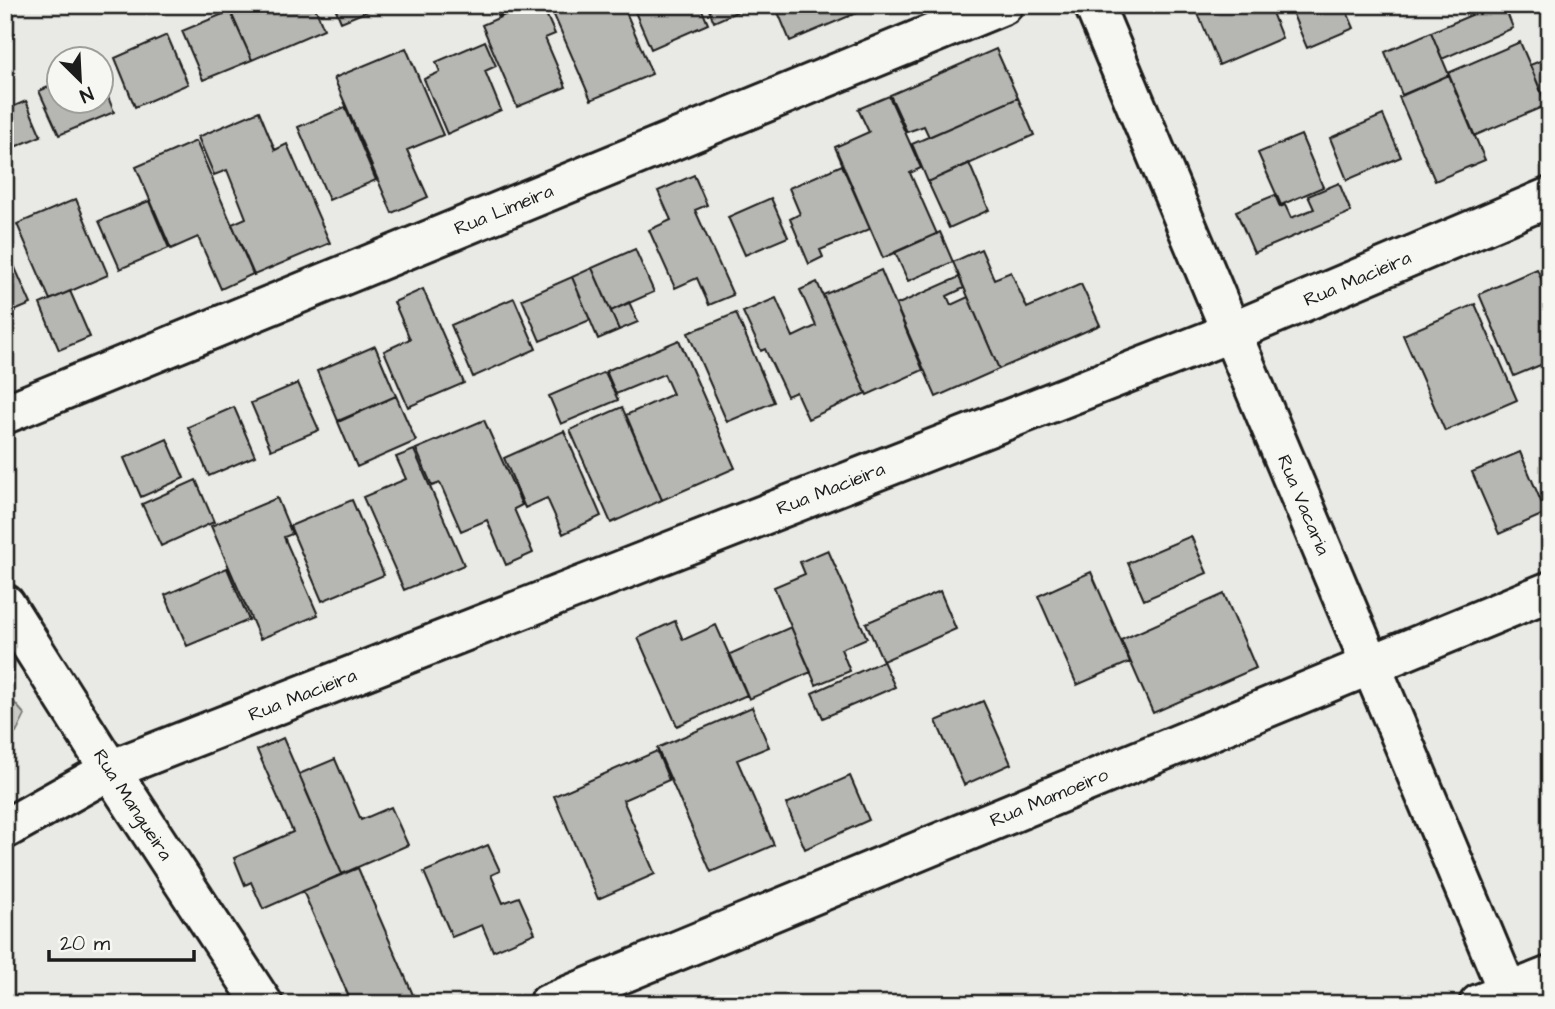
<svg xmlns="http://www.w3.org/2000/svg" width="1555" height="1009" viewBox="0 0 1555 1009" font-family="'Architects Daughter',sans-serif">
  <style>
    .green { fill: #cbcbc7; stroke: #747472; stroke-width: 2 }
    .building { fill: #b6b6b3; stroke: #1c1c1c; stroke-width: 2 }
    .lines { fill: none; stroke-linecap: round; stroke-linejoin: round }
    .street-casing { stroke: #1c1c1c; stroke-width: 44 }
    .street { stroke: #f6f6f2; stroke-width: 38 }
    .labels { text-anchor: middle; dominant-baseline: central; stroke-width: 6; stroke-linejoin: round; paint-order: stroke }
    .street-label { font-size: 19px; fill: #1c1c1c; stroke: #f6f6f2 }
  </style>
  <rect width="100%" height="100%" fill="#e9e9e5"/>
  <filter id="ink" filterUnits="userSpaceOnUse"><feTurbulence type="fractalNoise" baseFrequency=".0143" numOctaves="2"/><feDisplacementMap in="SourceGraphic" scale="14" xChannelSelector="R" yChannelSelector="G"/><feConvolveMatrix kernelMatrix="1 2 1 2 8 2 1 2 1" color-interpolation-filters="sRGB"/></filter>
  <g filter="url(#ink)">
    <!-- green -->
    <path class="green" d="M5,628L11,633L15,658L11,699L25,715L16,733L5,735Z"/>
    <!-- building -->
    <path class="building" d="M256,5H314L324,29L252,60L232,15Z
      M334,5H382L341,22Z
      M494,5H524L498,16Z
      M528,5H542L555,34L545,38L566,87L517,107L482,25Z
      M623,5L652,74L591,100L550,6Z
      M632,5H700L708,24L651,49Z
      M707,5H752L714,22Z
      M775,5H864L866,9L790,41Z
      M1211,5H1269L1282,38L1219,65L1197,11Z
      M1289,5H1344L1354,28L1307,48Z
      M1495,5H1504L1513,28L1442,59L1431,32Z
      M230,11L252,60L203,80L182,31Z
      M1431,32L1449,75L1402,95L1385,52Z
      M167,35L188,84L135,107L115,58Z
      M485,41L496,66L485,71L501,110L447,134L424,79L440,72L436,62Z
      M1520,42L1547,105L1474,136L1448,73Z
      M406,48L443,135L407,150L428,197L392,213L334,78Z
      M996,49L1018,98L929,137L924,126L907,132L890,95Z
      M1550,57V102L1546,104L1530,65Z
      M1449,75L1485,160L1435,181L1399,97Z
      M60,82V102H102V82L114,112L59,135L39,91Z
      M889,96L921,168L910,173L937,234L883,258L835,147L869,132L858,109Z
      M1018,98L1034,135L928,182L912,144Z
      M26,101L41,136L5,151V110Z
      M345,107L376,180L329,200L298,127Z
      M259,111L275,150L287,144L330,243L254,275L232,224L246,218L227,170L214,175L198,137Z
      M1383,115L1401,157L1347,180L1330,138Z
      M1301,135L1323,187L1281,205L1258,153Z
      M196,141L253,274L221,289L198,237L171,249L136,167Z
      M969,163L989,210L949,228L928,182Z
      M842,165L870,229L820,250L823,257L809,264L790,219L800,214L789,188Z
      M694,175L707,205L695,210L733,295L709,305L697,278L675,288L649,230L671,220L658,191Z
      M1339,183L1351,212L1254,253L1236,211L1275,195L1280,207L1285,205L1291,218L1314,209L1308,196Z
      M771,198L788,237L745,255L728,217Z
      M76,199L108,275L50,300L17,224Z
      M149,201L169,248L120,269L99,221Z
      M940,232L953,262L908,281L895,252Z
      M5,245L31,304L5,315Z
      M635,249L654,292L611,311L592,268Z
      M981,249L994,279L1011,272L1027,308L1081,284L1100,325L999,369L953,262Z
      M592,268L619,330L598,339L572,277Z
      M1537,269L1550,299V361L1514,376L1479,294Z
      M881,270L923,370L867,395L823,295Z
      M572,277L590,320L540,341L522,299Z
      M959,277L964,288L947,296L951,305L968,297L999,369L936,397L896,305Z
      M817,282L866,393L808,419L796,392L787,396L765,349L761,351L743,312L776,298L793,337L816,326L800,290Z
      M423,289L464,383L408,407L384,351L410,339L394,302Z
      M70,291L90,337L59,350L40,304Z
      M514,298L536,349L473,377L451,325Z
      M629,302L638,322L619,330L611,311Z
      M1475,304L1517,400L1445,431L1403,335Z
      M736,313L774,402L727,422L688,333Z
      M679,340L735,468L662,500L626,415L673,394L664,374L616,394L606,371Z
      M375,346L396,396L338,421L317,371Z
      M605,372L618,400L561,424L549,396Z
      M298,383L319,430L271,450L251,403Z
      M396,396L416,441L357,467L338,422Z
      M234,407L255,456L209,476L188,427Z
      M622,407L662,500L611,523L570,430Z
      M484,420L522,505L514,509L533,553L506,565L487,520L461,531L440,483L432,486L416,449Z
      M564,431L601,516L563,534L547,498L525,508L504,458Z
      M167,439L184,478L141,497L124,458Z
      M414,450L464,565L404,590L363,497L406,479L396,457Z
      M1520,452L1546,513L1499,534L1472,472Z
      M196,480L214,522L161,546L142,504Z
      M277,498L292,534L284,537L318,615L260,639L211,526Z
      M352,500L384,575L322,601L290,526Z
      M1191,536L1207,573L1144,600L1128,563Z
      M828,550L867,638L841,649L850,671L816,685L774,587L805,574L800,562Z
      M227,568L249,620L187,646L165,595Z
      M1091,572L1130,662L1077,685L1038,596Z
      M940,591L956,629L883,661L866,623Z
      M1224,594L1256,668L1153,713L1121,640Z
      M675,621L683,640L716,625L747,695L677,726L638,638Z
      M791,627L811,672L749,699L730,654Z
      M883,661L895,687L823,718L812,693Z
      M983,701L1011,764L964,785L936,721Z
      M752,707L769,747L737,760L774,845L711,872L657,748Z
      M283,738L342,874L263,909L251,882L245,885L234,858L293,832L257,750Z
      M657,751L669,780L623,800L655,874L598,899L554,796Z
      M335,759L361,820L391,807L408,845L342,874L299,774Z
      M850,776L869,820L805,849L786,804Z
      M488,845L500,871L491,875L503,903L519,897L535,933L493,951L482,925L452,937L424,872Z
      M358,868L417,1004H352L303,891Z"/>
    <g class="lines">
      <!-- street casing -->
      <g class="street-casing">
        <g id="street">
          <path id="s1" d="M1094,5L1513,1004"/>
          <path id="s2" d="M5,414L1003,5"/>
          <path id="s3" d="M5,604L110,770L263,1004"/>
          <path id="s4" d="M5,829L110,770L1232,332L1550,197"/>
          <path id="s5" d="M548,1004L1550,591"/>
          <path d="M1479,1004L1550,976"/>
        </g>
      </g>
      <!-- street -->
      <use href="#street" class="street"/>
    </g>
  </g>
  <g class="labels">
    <!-- street labels -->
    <g class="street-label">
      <text stroke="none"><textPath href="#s2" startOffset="539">Rua Limeira</textPath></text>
      <text stroke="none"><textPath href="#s4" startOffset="1461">Rua Macieira</textPath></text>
      <text stroke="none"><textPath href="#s4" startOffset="894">Rua Macieira</textPath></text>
      <text stroke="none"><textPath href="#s1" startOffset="542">Rua Vacaria</textPath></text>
      <text stroke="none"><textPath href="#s4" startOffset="327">Rua Macieira</textPath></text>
      <text stroke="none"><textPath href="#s5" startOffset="542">Rua Mamoeiro</textPath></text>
      <text stroke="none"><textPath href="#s3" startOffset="238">Rua Mangueira</textPath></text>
    </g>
  </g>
  <!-- margin -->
  <rect width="1555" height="1009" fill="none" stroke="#f6f6f2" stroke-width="28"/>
  <rect x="14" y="14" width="1527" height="981" fill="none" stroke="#1c1c1c" stroke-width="2.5" filter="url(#ink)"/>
  <!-- north arrow -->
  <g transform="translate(80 80) rotate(156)"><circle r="33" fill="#f6f6f2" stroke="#9f9f9c" stroke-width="2"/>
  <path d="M0-5L12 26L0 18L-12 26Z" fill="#1c1c1c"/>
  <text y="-10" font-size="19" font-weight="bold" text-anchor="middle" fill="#1c1c1c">N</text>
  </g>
  <!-- scale -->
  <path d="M49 950v10h145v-10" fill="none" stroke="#1c1c1c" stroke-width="3.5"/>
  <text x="60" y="950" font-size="21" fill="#1c1c1c" stroke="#f6f6f2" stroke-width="5" paint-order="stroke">20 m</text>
</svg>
